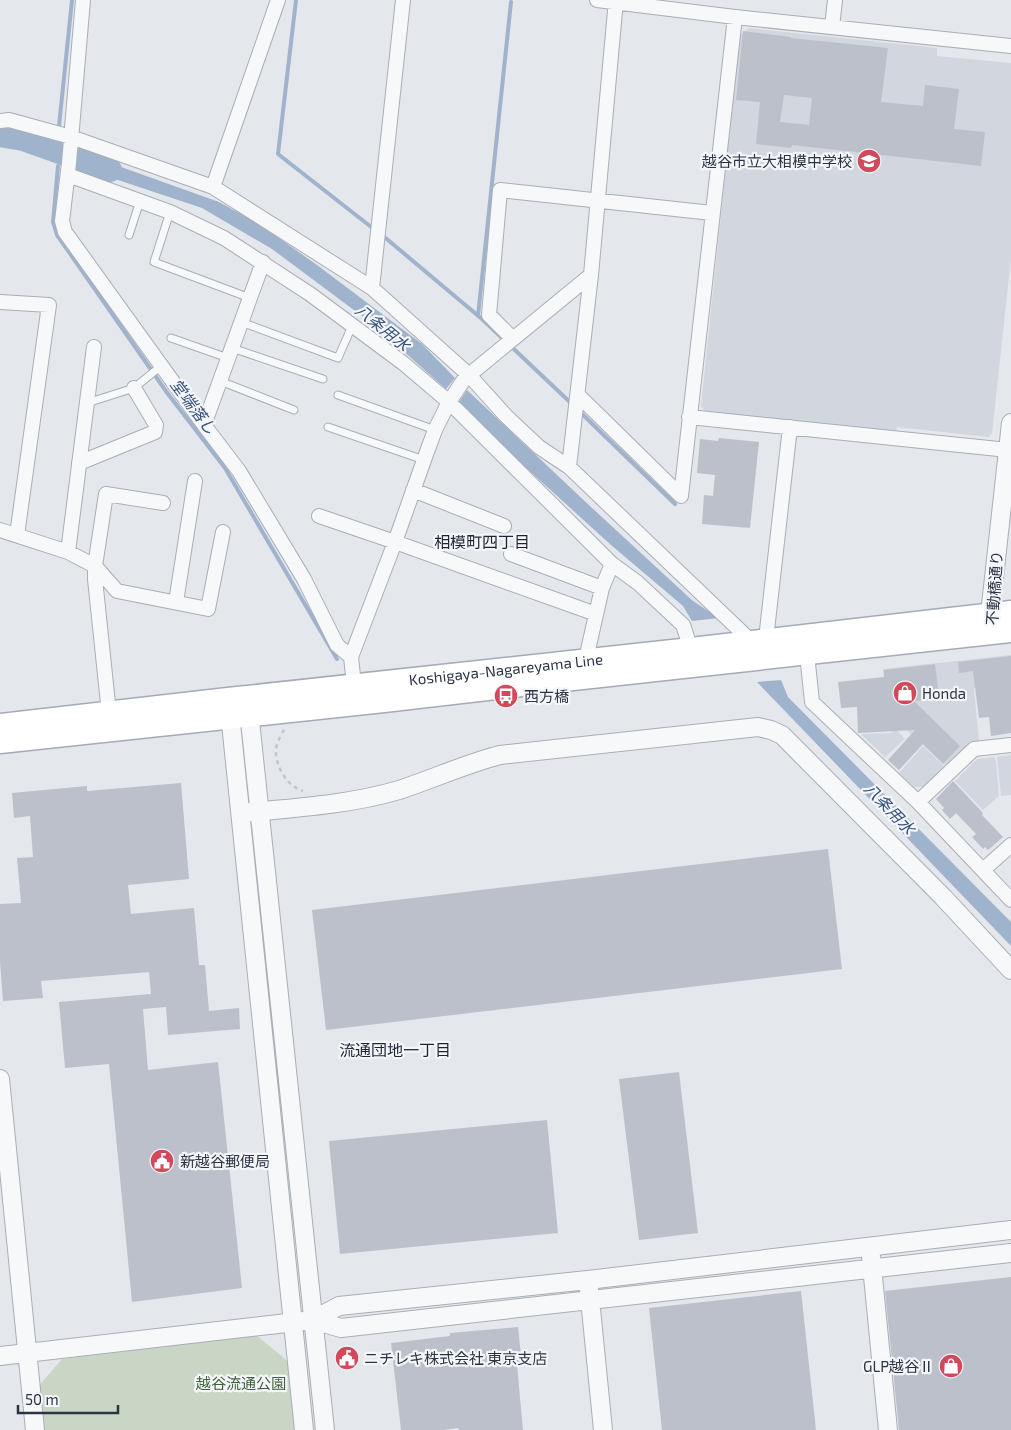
<svg xmlns="http://www.w3.org/2000/svg" width="1011" height="1430" viewBox="0 0 1011 1430" font-family="'Exo 2','Noto Sans JP',sans-serif">
  <style>
    .built { fill: #d2d6de }
    .green { fill: #c9d6c5 }
    .water { fill: #9fb4cc }
    .lines { fill: none; stroke-linecap: round; stroke-linejoin: round }
    .stream { stroke: #9fb4cc; stroke-width: 4 }
    .river { stroke: #9fb4cc; stroke-width: 24 }
    .building { fill: #bbc0ca; fill-rule: evenodd }
    .service-casing { stroke: #a9aeb7; stroke-width: 9 }
    .minor-casing { stroke: #a9aeb7; stroke-width: 16 }
    .tertiary-casing { stroke: #a9aeb7; stroke-width: 20 }
    .primary-casing { stroke: #a3abb8; stroke-width: 25 }
    .path { stroke: #c2c5cb; stroke-width: 2.5; stroke-dasharray: 4 4; stroke-linecap: butt }
    .service { stroke: #f7f8fa; stroke-width: 7 }
    .minor { stroke: #f7f8fa; stroke-width: 14 }
    .tertiary { stroke: #f7f8fa; stroke-width: 18 }
    .primary { stroke: #fff; stroke-width: 22 }
    .labels { text-anchor: middle; dominant-baseline: central; stroke-width: 4.5; stroke-linejoin: round; paint-order: stroke }
    .poi-label { font-size: 15px; fill: #2b3445; stroke: #f4f6f9; text-anchor: start }
    .street-label { font-size: 15px; fill: #2b3445; stroke: #f4f6f9 }
    .park-label { font-size: 15px; fill: #3f6138; stroke: #f4f6f9 }
    .water-label { font-size: 16px; font-style: italic; fill: #34527a; stroke: #f4f6f9 }
    .neighbourhood-label { font-size: 16px; fill: #1d2536; stroke: #f4f6f9 }
  </style>
  <rect width="100%" height="100%" fill="#e4e7ec"/>
  <!-- built -->
  <path class="built" d="M749,28L937,48V56L1011,63V259L992,433L988,437L897,427L896,434L706,412L701,406L740,35Z
    M1011,655V683L974,688L979,743H971L946,766L887,712L883,669Z
    M896,729L905,739L885,757L861,734L891,733Z
    M923,746L944,766L924,787H914L899,773Z
    M1011,755V795L1001,796L997,757Z
    M994,757L996,761L999,796L983,810L955,781L977,759Z"/>
  <!-- green -->
  <path class="green" d="M256,1335L296,1368L302,1430H42L37,1388L62,1359Z"/>
  <!-- water -->
  <path class="water" d="M0,128L15,129L54,140V157L25,145L0,141Z
    M82,153L219,202L259,224L317,265L422,344L455,378L446,389L374,325L272,249L202,208L79,167Z
    M467,390L591,507L693,601L719,618L692,621L683,606L611,545L457,405Z
    M781,680L788,697L1011,922V946L757,682Z"/>
  <g class="lines">
    <!-- stream -->
    <path class="stream" d="M296,0L278,154L375,230
      M59,126L72,0
      M58,166L53,222L57,235L168,394L225,468L337,659
      M382,235L482,319L573,405
      M478,316L511,2
      M580,412L675,504"/>
    <!-- river -->
    <path class="river" d="M0,135L23,139L110,170"/>
  </g>
  <!-- building -->
  <path class="building" d="M743,31L791,37V38L888,48L881,102L923,106L925,85L959,89L954,129L985,132L981,166L792,145L791,148L756,144L760,102L736,100ZM784,95L812,98L809,125L780,122Z
    M719,438L759,442L750,528L702,524L704,495L713,496L715,475L697,473L700,439L718,441Z
    M1011,656V733L991,736L989,717L979,718L973,671L959,673L958,662Z
    M935,664L939,698L914,701L960,746L943,764L923,744L899,770L888,760L915,730L858,733L857,707L841,708L838,682L884,677V670Z
    M953,781L983,813L982,815L1003,837L988,850L985,847L983,849L972,837L976,834L956,813L950,819L942,810L944,808L936,799Z
    M181,783L189,879L128,885L131,914L194,908L199,965H205L209,1011L239,1008L240,1029L168,1035L166,1007L143,1009L148,1070L218,1062L242,1288L132,1302L109,1064L65,1068L59,1002L151,994L149,972L41,981L43,998L3,1001L0,962V904L21,903L17,858L33,857L30,816L14,818L12,793L87,786V791Z
    M828,849L842,969L326,1030L312,910Z
    M679,1072L698,1233L639,1240L619,1079Z
    M547,1120L558,1233L340,1254L329,1141Z
    M1011,1277V1430H899L885,1291Z
    M801,1291L816,1430H662L649,1308Z
    M518,1327L522,1365H517L523,1430H459L458,1428L443,1430H401L391,1343L450,1336V1333Z"/>
  <g class="lines">
    <!-- service casing -->
    <g class="service-casing">
      <path id="service" d="M170,212L154,262L250,298
        M129,235L140,201
        M241,322L338,358L352,326
        M171,338L228,358
        M232,348L323,379
        M220,381L294,410
        M338,395L435,430
        M87,403L134,388L161,366
        M328,427L424,460"/>
    </g>
    <!-- minor casing -->
    <g class="minor-casing">
      <path id="minor" d="M83,0L69,163L62,221L65,232L204,425L239,471L304,579L337,645L351,657
        M597,0L735,17L1011,46
        M832,27L835,0
        M0,121L9,120L71,137L213,187L372,288L469,375L506,416L539,447L569,467L751,641
        M68,175L170,212L224,238L310,294L403,363L449,402L612,564L638,583L683,625L691,649
        M213,187L278,0
        M372,288L403,0
        M0,302L49,305L17,535
        M513,339L489,315L500,190L712,213
        M578,395L681,496L735,17
        M689,417L1008,450
        M204,425L263,262
        M79,463L155,432L156,425L134,388
        M569,467L591,275
        M413,490L504,526
        M163,503L106,494L95,566L117,591L208,609L223,532
        M319,516L395,542L596,614
        M0,530L68,552L95,566V579L109,713
        M68,552L94,347
        M511,554L602,588
        M176,602L195,481
        M766,639L790,427
        M807,654L812,702L918,802L1011,900
        M586,659L602,588L612,564
        M354,685L351,657L395,542L424,460L435,430L449,402L463,381L469,375L591,275L616,0
        M918,802L974,749L1011,745
        M983,870L1011,845"/>
    </g>
    <!-- tertiary casing -->
    <g class="tertiary-casing">
      <path id="tertiary" d="M991,626L990,614L1011,423
        M248,702L325,1430
        M229,704L304,1430
        M241,813C293,808 348,805 399,790C433,779 465,764 500,755L758,727L771,730L782,735L943,897L1011,970
        M0,1079L35,1430
        M871,1256L888,1430
        M589,1289L603,1430
        M313,1320L339,1306L588,1280L1011,1230
        M0,1356L313,1320L341,1328L1011,1253"/>
    </g>
    <!-- primary casing -->
    <g class="primary-casing">
      <g id="primary">
        <path id="s1" d="M0,725L228,699L691,649L1011,612"/>
        <path d="M0,742L384,701L573,679L1011,631"/>
      </g>
    </g>
    <!-- path -->
    <path class="path" d="M284,730C281,735 277,742 276,749C275,765 286,786 303,791"/>
    <!-- service -->
    <use href="#service" class="service"/>
    <!-- minor -->
    <use href="#minor" class="minor"/>
    <!-- tertiary -->
    <use href="#tertiary" class="tertiary"/>
    <!-- primary -->
    <use href="#primary" class="primary"/>
  </g>
  <!-- icons -->
  <defs>
    <g id="school-disc" transform="scale(1.25)"><circle r="9.5" fill="#d1495b" stroke="#f4f6f9"/><path d="M0-5L7-2L0 1L-7-2ZM-4 1L0 2.5L4 1V4Q0 6-4 4Z" fill="#fff"/></g>
    <g id="shop-disc" transform="scale(1.25)"><circle r="9.5" fill="#d1495b" stroke="#f4f6f9"/><path d="M-5-2.5h2.3a2.7 3.5 0 0 1 5.4 0H5L5.5 6h-11ZM-1.5-2.5h3a1.5 2.3 0 0 0-3 0Z" fill="#fff"/></g>
    <g id="bus-disc" transform="scale(1.25)"><circle r="9.5" fill="#d1495b" stroke="#f4f6f9"/><path d="M-5-6H5V4H4V6H2V4H-2V6H-4V4H-5ZM-3.5-4V0h7V-4ZM-3.5 1.2v1.5H-2V1.2ZM2 1.2v1.5H3.5V1.2Z" fill="#fff"/></g>
    <g id="civic-disc" transform="scale(1.25)"><circle r="9.5" fill="#d1495b" stroke="#f4f6f9"/><path d="M-.6-6.5H3V-4.5H.6V-3L4-1V1h2V6H-6V1h2V-1L-.6-3ZM-1.2 2.5V6h2.4V2.5Z" fill="#fff"/></g>
  </defs>
  <g fill-rule="evenodd">
    <use href="#school-disc" x="869" y="161"/>
    <use href="#shop-disc" x="905" y="693"/>
    <use href="#bus-disc" x="506" y="696"/>
    <use href="#civic-disc" x="162" y="1161"/>
    <use href="#civic-disc" x="347" y="1358"/>
    <use href="#shop-disc" x="951" y="1366"/>
  </g>
  <g class="labels">
    <!-- poi labels -->
    <g class="poi-label">
      <text x="852" y="161" text-anchor="end">越谷市立大相模中学校</text>
      <text x="922" y="693">Honda</text>
      <text x="524" y="696">西方橋</text>
      <text x="180" y="1161">新越谷郵便局</text>
      <text x="364" y="1358">ニチレキ株式会社 東京支店</text>
      <text x="934" y="1366" text-anchor="end">GLP越谷Ⅱ</text>
    </g>
    <!-- street labels -->
    <g class="street-label">
      <text transform="translate(994 588) rotate(-86)">不動橋通り</text>
      <text stroke="none"><textPath href="#s1" startOffset="509">Koshigaya-Nagareyama Line</textPath></text>
    </g>
    <!-- park labels -->
    <g class="park-label">
      <text x="241" y="1383">越谷流通公園</text>
    </g>
    <!-- water labels -->
    <g class="water-label">
      <text transform="translate(383 327) rotate(39)">八条用水</text>
      <text transform="translate(194 406) rotate(53)">堂端落し</text>
      <text transform="translate(890 808) rotate(46)">八条用水</text>
    </g>
    <!-- neighbourhood labels -->
    <g class="neighbourhood-label">
      <text x="482" y="541">相模町四丁目</text>
      <text x="395" y="1049">流通団地一丁目</text>
    </g>
  </g>
  <!-- scale -->
  <path d="M18 1405v8h100v-8" fill="none" stroke="#2b3445" stroke-width="2.5"/>
  <text x="25" y="1405" font-size="15" fill="#2b3445" stroke="#f4f6f9" stroke-width="4" paint-order="stroke">50 m</text>
</svg>
